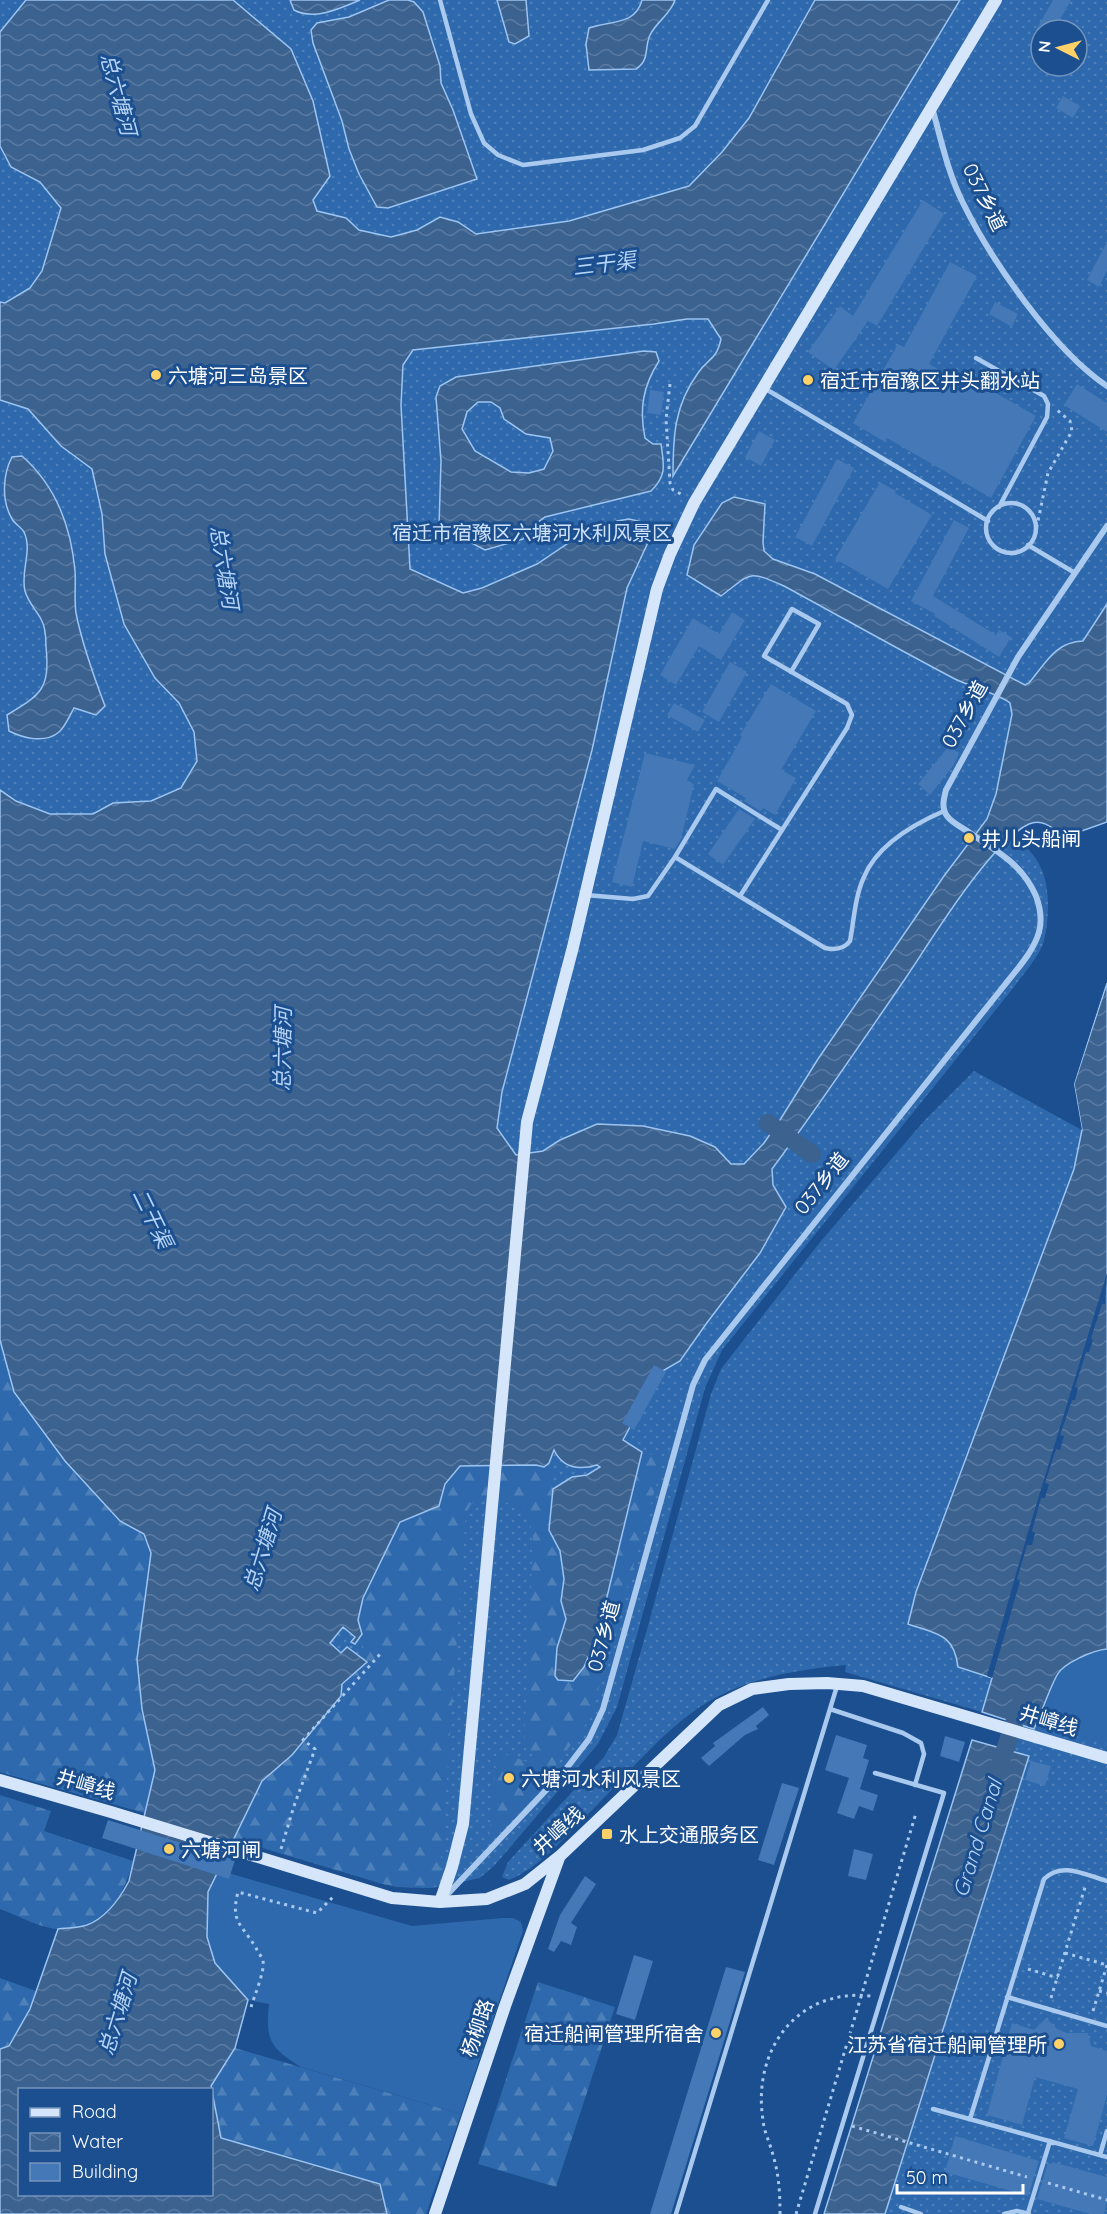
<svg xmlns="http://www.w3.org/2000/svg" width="1107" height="2214" viewBox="0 0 1107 2214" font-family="Quicksand,'Noto Sans SC',sans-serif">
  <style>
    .grass { fill: url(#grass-dots); fill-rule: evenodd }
    .forest { fill: url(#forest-firs) }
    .garden { fill: #2e69ad }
    .water { fill: url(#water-waves); stroke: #9cc4f0; stroke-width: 1.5; fill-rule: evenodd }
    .pier { fill: #1b4f8f }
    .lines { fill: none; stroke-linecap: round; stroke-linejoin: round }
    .canal { stroke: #3c6290; stroke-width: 18 }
    .building { fill: #4478b7 }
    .path { stroke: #a9c9ee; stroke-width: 3; stroke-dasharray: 3 4.5; stroke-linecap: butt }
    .lane { stroke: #a9c9ee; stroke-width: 4.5 }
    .street { stroke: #a9c9ee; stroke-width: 6 }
    .secondary { stroke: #d6e6fa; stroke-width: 12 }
    .poi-dot { fill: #ffd166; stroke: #1b4f8f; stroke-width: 2 }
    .labels { text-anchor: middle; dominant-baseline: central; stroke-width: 6; stroke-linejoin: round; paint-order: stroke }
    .street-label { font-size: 20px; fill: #fff; stroke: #1b4f8f }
    .poi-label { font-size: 20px; fill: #fff; stroke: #1b4f8f; text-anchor: start }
    .park-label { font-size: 20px; fill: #cfe3fa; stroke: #1b4f8f }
    .water-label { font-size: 21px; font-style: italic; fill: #b5d3f5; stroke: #1b4f8f }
  </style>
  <defs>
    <pattern id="grass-dots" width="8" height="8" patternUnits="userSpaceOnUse" patternTransform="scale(1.5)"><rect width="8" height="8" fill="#2e69ad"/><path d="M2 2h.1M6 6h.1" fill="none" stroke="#4d80b9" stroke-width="1.8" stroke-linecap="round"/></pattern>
    <pattern id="forest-firs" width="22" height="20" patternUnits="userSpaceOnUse" patternTransform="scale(1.5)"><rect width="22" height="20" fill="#2e69ad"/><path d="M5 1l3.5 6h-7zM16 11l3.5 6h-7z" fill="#4d80b9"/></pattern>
    <pattern id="water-waves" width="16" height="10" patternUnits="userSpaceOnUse" patternTransform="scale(1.5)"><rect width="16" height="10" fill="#3c6290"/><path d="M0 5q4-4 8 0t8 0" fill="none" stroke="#597aa1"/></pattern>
  </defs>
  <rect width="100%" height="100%" fill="#1b4f8f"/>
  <!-- grass -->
  <path class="grass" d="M0,0H1107V604L1083,641L987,819C1023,843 1047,855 1048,903C1048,916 1047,932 1043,944C1037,959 1023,974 1014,987L722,1350L705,1388L617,1707L598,1744L495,1865L480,1878L432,1888L398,1887L383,1884L145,1813L0,1772ZM1041,30H1077V66H1041Z
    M974,1071L1082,1130L1074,1169L916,1592L908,1623C936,1634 953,1633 959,1667L992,1678L982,1712L845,1672L846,1665C794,1670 738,1679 694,1711C654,1740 622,1781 586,1816C562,1840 540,1867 509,1880L502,1877L508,1862L604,1757L617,1735L646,1633L711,1394L721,1369L821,1241L924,1121Z
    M1107,1441V2214H864Z"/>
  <!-- forest -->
  <path class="forest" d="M0,1340L14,1392L65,1461L120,1521L144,1533L151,1553L137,1659L155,1770L145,1813L0,1772Z
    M642,1452L664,1458L590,1718L543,1784L489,1838L497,1751L530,1763L533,1756L524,1746L533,1538L528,1515L520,1504L474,1499L466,1513L440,1875L432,1888L398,1887L383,1884L234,1839L262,1781L292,1755L341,1696L342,1684L366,1662L358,1620L363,1598L400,1522L439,1506L445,1484L460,1466L537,1465L544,1467L549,1463L553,1489L549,1530L560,1551L564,1579L561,1601L566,1619L557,1648L598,1634Z
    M0,1795L51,1811L44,1831L133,1861C124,1899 100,1931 57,1929C41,1928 16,1915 0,1909Z
    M0,1978L36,1991L30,2009L9,2046L0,2049Z
    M538,1982L615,2007L556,2187L478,2164Z
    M235,2048L461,2114L426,2214H387L380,2184L221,2138L211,2086Z"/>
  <!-- garden -->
  <path class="garden" d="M1099,1649H1107V1744L1037,1723L1058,1673L1075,1661Z
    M218,1870L412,1926L503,1918H513L521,1922L523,1931L461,2114L301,2067C271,2048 265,2041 269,2004L248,2000L215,1963L207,1937L208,1892Z"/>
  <!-- water -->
  <path class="water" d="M26,0H233L291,49L313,101L330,176L313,200L317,211L346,218L359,230L391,237L417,230L440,217L458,222L476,234L569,221L689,186L722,152L749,118L815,0H960L673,476C673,437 674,406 698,373C709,357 716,361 721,339L708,319H687L654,324L413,350L403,365L401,405L410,569L463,593L482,588L537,564L573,540L608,530L617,521L629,519L656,525L627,588L592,750L502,1092L497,1128L516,1155L543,1151L560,1140L597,1124L643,1126L690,1136L715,1147L731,1164H744L764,1143L780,1120L818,1059L944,876L987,819L996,794L1012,714L1010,703C1001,695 969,686 955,679C898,649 841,617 784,586C747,570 753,572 721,596L687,575L694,545L722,503L734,497L765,504L763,542L764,551L773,559L815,574L1025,685L1029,683C1046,663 1055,642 1083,641L1107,604V822L1065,837C1054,829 1043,818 1029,824C991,841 930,942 905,979C861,1043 818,1107 772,1169L773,1185L786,1207L760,1253L706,1324L680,1361L659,1373L623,1440L642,1452L598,1634L584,1667L573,1681L558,1680L555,1676L557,1648L566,1619L561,1601L564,1579L560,1551L549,1530L553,1489L572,1477L587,1475L600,1467L597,1465C580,1470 563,1469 554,1450L549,1463L544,1467L536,1465L460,1466L445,1484L439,1506L400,1522L363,1598L358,1620L362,1634L355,1644L351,1642L355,1637L343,1627L330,1643L341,1653L347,1647L367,1662L342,1684L341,1696L292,1755L262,1781L208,1892L207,1937L215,1963L248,2000L235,2048L211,2086L221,2138L380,2184L387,2214H0V2049L9,2046L30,2009L58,1929C67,1928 78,1928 87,1925C106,1918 120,1898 129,1881L155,1770L142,1709L137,1659L151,1553L144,1534L120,1521L65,1461L14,1392L0,1340V790L16,801L50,814H93L113,803L151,801L181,788L197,761L194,732L179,703L155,678L124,624L105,554L102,514L92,469L61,446L28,409L0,400V302L5,303L30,288L42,271L61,208L40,182L11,167L0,146V32ZM20,2090H212V2194H20Z
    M290,0H360C341,8 314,21 294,10Z
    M389,0H408L414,2L423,12L440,66L441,83L453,110L477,179L388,208L377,207L359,174L349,149L342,121L313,43L311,30L317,23L349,17Z
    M497,0H526L529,36L515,44L509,42Z
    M642,0H675C670,15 657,21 650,35C644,48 650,60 636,69L589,70L586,44L589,28C611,20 635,26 642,0Z
    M644,351L656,352L659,361C643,386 639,409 645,438L653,444H661C664,466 667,475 651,491L545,517L530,528L523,539L485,550L439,526L441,461L436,397L440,386L456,377ZM478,402H491L500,408L504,419L526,434L550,438L553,451L544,469L529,473L511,472L475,451L462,429L467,412Z
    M22,456C56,486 71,526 75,571C76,585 74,599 76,613C82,644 94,677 105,706L96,715L74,708C70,715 65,727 59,732C45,744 23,738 9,731L7,715C42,694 50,689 46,646C46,638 45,626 41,619C36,610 28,602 25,591C20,571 33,551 24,532C21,527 15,524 12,519C1,500 3,474 12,457Z
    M1107,983V1649C1094,1650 1063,1663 1057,1675C1048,1692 1042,1712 1034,1729L982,1712L992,1678L958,1667C954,1633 936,1634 908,1624L916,1592L1074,1169L1082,1130L1074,1084Z
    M972,1740L1029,1756L885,2214H824Z"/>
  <!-- pier -->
  <path class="pier" d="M1107,980L1074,1084L1082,1130L1079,1128L1071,1084L1104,982Z
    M1107,1273L1105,1304H1102L1091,1338L1093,1340L1089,1352H1086L1075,1387L1078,1388L1075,1400H1072L1060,1435L1064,1436L1060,1450L1056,1449L1045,1483L1049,1484L1045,1498H1041L1032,1531L1035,1533L1032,1545H1027L1017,1579L1020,1581L992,1678L987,1676L1028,1532Z"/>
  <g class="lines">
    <!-- canal -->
    <path class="canal" d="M768,1123L812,1154
      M997,1773L1022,1700"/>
  </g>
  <!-- building -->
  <path class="building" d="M1053,0H1071L1054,30H1036Z
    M1063,96L1080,106L1073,118L1056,108Z
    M923,200L944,214L877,326L868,321L834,370L808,352L840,306L853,316Z
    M1107,242V271L1099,287L1087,280Z
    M950,262L977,276L929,364L974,389L977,382L1036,416L991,498L887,438L885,442L853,423L898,344L904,347Z
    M995,302L1018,314L1012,327L989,314Z
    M1077,384L1107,403V432L1064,405Z
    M650,390L664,392L661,415L647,413Z
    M759,431L775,440L761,466L745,457Z
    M837,459L854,468L812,546L795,537Z
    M880,482L896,491L895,493L932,515L888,589L835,559Z
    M954,520L969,528L933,596L996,635L999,630L1011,637L999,657L934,616L935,614L911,601Z
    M732,612L745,620L721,660L699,646L676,685L660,675L693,618L719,634Z
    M730,662L747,672L719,722L702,712Z
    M771,684L816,711L781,770L796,778L775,815L763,808L760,811L744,801L746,798L717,781L742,737L740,735Z
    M674,703L705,720L698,732L667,715Z
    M949,746L959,754L953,766L930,795L918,784Z
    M645,753L695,765L687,780L694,784L681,839L675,849L643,841L632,887L612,882Z
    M739,809L755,819L723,865L708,854Z
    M654,1365L666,1372L634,1430L622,1423Z
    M763,1707L769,1715L756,1726L758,1729L745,1735L709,1766L701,1758L715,1746L713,1743Z
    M836,1735L867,1745L863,1758L869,1760L860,1789L878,1795L873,1811L859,1806L854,1819L837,1813L849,1778L825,1770Z
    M945,1736L965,1742L959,1762L940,1756Z
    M1031,1761L1051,1766L1045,1786L1025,1780Z
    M782,1783L799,1788L774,1865L758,1860Z
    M108,1820L235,1860L229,1879L102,1838Z
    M854,1849L873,1854L866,1880L848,1876Z
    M585,1876L596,1884L571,1923L577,1927L571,1945L561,1941L554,1952L548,1949L560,1915Z
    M634,1955L653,1961L635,2020L616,2014Z
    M726,1967L745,1972L706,2100L671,2214H650Z
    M1046,2018L1057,2029L1067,2033H1088L1091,2046L1107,2051V2095L1093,2146L1064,2138L1078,2089L1035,2077L1022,2125L987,2115L1012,2023L1034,2030Z
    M955,2136L1039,2161L1028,2196L945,2172Z
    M1052,2162L1107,2177V2202L1104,2214H1090L1037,2199L1048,2163L1051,2164Z"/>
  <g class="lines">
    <!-- path -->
    <path class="path" d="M670,384L666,419L670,483L673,490L683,495
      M1035,535L1048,473L1072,431L1070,421L1057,410
      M281,1849L294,1806L315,1749L303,1740L382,1652
      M1065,1953L1107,1965
      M1028,1969L1058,1978
      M1099,1991L1107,1993
      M1051,1998L1086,1884
      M251,2007C254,1997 265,1971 263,1961C262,1957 258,1952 256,1948C242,1924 230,1923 238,1892L317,1913L334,1896
      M1093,2011L1107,1965
      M852,2126L1027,2177
      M1048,2183L1107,2200
      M780,2214C780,2193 779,2175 773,2155C770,2143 764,2132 763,2120C752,2050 797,1988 871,1996
      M796,2214L916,1813"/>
    <!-- lane -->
    <path class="lane" d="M440,0L471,114L484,143L498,155L523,165L643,150L680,138L695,126L768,0
      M976,358L1044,396L1048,404L1047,417L999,507
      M764,388L988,521
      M986 528a25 25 0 1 1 50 0a25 25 0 1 1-50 0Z
      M1028,545L1075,573
      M675,857L716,789L782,830
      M586,895L633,899L648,896L675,857L825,948C834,950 844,949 850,941C854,920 855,896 864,877C877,845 914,824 944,811
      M740,896L847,728L852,715L847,704L764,656L792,609L819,624L791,672
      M830,1709L903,1733L921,1743L924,1754L915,1785
      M1007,1997L1107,2026
      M933,2109L1107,2157
      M970,2119L1044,1879C1062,1861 1085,1875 1107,1881
      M1100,2155L1107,2131
      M901,2207L921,2214
      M1028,2213L1050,2141
      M676,2214L837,1686
      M815,2214L944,1793L875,1773
      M1004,2214L1017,2211L1029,2214"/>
    <!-- street -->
    <path class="street" d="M932,107C941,140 948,173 963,203C991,260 1054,351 1107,386
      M445,1897L566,1769L589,1739L603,1709L693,1385L705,1360L1003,987C1016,970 1033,953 1039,932C1042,921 1040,907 1036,896C1022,864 998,852 970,833C963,828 952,823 947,816C941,808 944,798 946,790L1018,657L1107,526"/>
    <!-- secondary -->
    <path class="secondary" d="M0,1780L111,1812L392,1898L440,1902L487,1899L525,1884L560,1856L719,1705L752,1689L789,1684L827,1683L863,1686L1107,1758
      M440,1902L452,1867L463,1824L527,1122L573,947L657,589L670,554L694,503L996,0
      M435,2214L505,2006L559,1858"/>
  </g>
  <!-- markers -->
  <g class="poi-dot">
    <circle cx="156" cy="375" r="6"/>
    <circle cx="808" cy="380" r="6"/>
    <circle cx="969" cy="838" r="6"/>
    <circle cx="509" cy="1778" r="6"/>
    <rect x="601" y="1828" width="12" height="12" rx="3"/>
    <circle cx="169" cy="1849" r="6"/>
    <circle cx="716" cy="2033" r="6"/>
    <circle cx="1059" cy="2044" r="6"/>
  </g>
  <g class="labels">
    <!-- street labels -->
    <g class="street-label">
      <text transform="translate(985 197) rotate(64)">037乡道</text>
      <text transform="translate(964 714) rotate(-61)">037乡道</text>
      <text transform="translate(821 1183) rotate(-51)">037乡道</text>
      <text transform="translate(603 1636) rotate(-75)">037乡道</text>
      <text transform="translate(1049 1720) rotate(17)">井嶂线</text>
      <text transform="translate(86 1784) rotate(16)">井嶂线</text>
      <text transform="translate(558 1830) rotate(-42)">井嶂线</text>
      <text transform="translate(477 2028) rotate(-71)">杨柳路</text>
    </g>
    <!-- poi labels -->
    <g class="poi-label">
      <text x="168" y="375">六塘河三岛景区</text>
      <text x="820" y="380">宿迁市宿豫区井头翻水站</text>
      <text x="981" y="838">井儿头船闸</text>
      <text x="521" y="1778">六塘河水利风景区</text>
      <text x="619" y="1834">水上交通服务区</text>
      <text x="181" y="1849">六塘河闸</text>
      <text x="704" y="2033" text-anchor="end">宿迁船闸管理所宿舍</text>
      <text x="1047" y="2044" text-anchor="end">江苏省宿迁船闸管理所</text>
    </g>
    <!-- park labels -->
    <g class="park-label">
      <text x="532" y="532">宿迁市宿豫区六塘河水利风景区</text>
    </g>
    <!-- water labels -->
    <g class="water-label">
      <text transform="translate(119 94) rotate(75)">总六塘河</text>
      <text transform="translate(604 263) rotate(-7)">三干渠</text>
      <text transform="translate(225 567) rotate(81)">总六塘河</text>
      <text transform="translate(282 1049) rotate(-89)">总六塘河</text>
      <text transform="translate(153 1218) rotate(64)">二干渠</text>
      <text transform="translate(262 1550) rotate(-73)">总六塘河</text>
      <text transform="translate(977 1838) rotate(-73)">Grand Canal</text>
      <text transform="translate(117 2014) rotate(-73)">总六塘河</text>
    </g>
  </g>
  <!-- legend -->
  <rect x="18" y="2088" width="195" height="108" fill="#1b4f8f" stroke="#7695bc" stroke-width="1.5"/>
  <rect x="30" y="2108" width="30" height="9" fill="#d6e6fa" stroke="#7695bc" stroke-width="1.5"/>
  <text x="72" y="2118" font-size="18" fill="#ffffff">Road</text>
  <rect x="30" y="2133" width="30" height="18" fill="url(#water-waves)" stroke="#7695bc" stroke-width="1.5"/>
  <text x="72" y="2148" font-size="18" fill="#ffffff">Water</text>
  <rect x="30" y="2163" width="30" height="18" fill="#4478b7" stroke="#7695bc" stroke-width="1.5"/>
  <text x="72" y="2178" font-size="18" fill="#ffffff">Building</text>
  <!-- north arrow -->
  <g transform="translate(1059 48) rotate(276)"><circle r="28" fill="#1b4f8f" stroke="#7695bc" stroke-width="1.5"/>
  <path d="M0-4.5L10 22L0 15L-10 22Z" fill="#ffd166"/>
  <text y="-9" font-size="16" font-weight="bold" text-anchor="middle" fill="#ffffff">N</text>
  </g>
  <!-- scale -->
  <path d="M897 2184v9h126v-9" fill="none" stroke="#ffffff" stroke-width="3"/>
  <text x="906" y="2184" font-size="18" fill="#ffffff" stroke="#1b4f8f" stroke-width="4.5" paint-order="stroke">50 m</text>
</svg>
